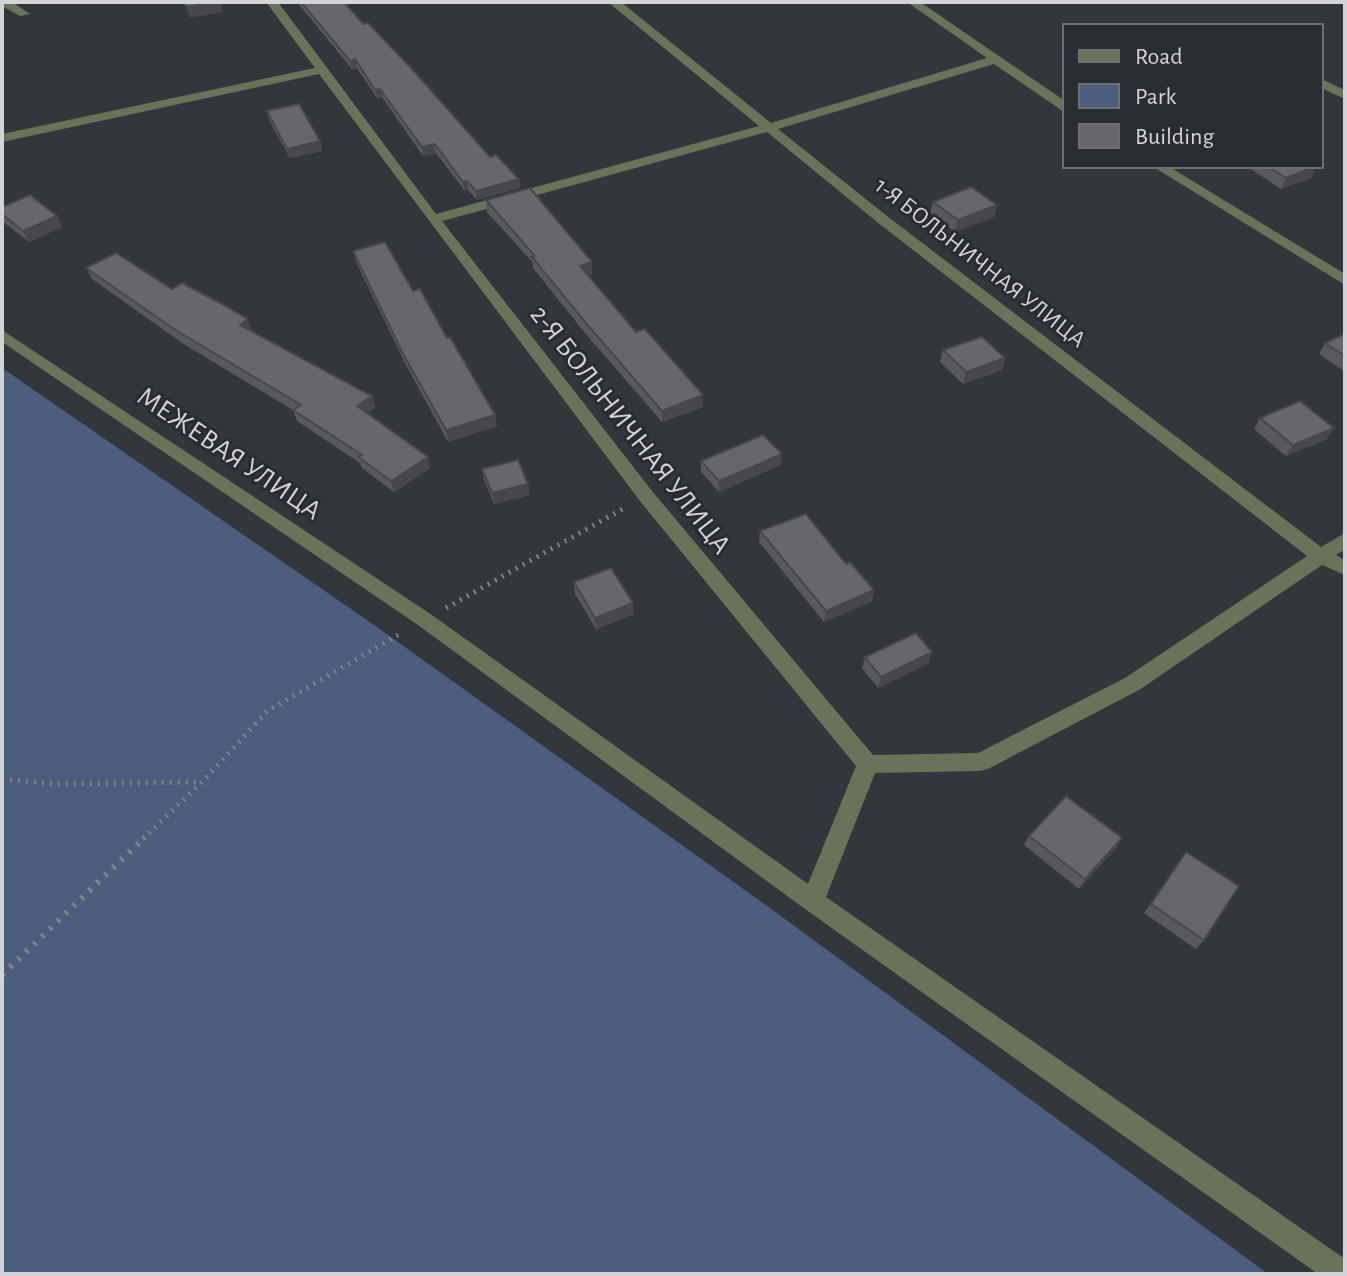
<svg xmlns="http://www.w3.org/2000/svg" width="1347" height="1276" viewBox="0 0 1347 1276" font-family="'Alegreya Sans',sans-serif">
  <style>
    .green { fill: #4d5d80 }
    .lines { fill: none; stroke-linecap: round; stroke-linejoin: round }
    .path-far1 { stroke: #808286; stroke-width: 5; stroke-dasharray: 2 6; stroke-linecap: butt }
    .path { stroke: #808286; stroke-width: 6; stroke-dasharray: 3 8; stroke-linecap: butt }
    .minor { fill: #69735a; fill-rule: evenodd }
    .wall { fill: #57595e }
    .shaded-wall { fill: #47484c }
    .building { fill: #65676d; stroke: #47484c; stroke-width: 2 }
    .labels { text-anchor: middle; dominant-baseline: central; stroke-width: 6; stroke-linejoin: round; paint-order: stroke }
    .far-street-label { font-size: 24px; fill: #d3d4d7; stroke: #292c31 }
    .street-label { font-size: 28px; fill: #d3d4d7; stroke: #292c31 }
  </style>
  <rect width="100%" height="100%" fill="#33363b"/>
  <!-- green -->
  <path class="green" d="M2,368L374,625L774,911L1268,1274H2Z"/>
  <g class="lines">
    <!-- path-far1 -->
    <path class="path-far1" d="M446,608L626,507
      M2,779L55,784L201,782
      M143,839L202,782L267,711L403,632"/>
    <!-- path -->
    <path class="path" d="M2,975L145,837"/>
    <!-- minor -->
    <path class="minor" d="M2,2H12L30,14L20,16L2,6Z
      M266,2H278L436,214L759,126L608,2H621L771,123L987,58L907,2H920L1065,101V111L1061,110L994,64L778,129L887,216L1321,547L1345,533V549L1336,555L1345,560V575L1322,565L1139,690L988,769L980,771L875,773L826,897L1345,1259V1274H1318L805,909L418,625L2,342V330L432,615L808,884L856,766L640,501L319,74L2,142V134L315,68ZM767,132L877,222L1307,556L1125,678L978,753L873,755L652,491L442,221Z
      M1321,79L1345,90V99L1321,88Z
      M1152,166H1168L1345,274V285Z"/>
  </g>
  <!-- wall -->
  <path class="wall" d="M297,2H344L490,157L519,179L520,188L477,200L468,190L465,191L436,153L423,156L382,97L377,98L357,68L352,69Z
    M267,111L320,141L322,151L290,158L269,120Z
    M1246,166H1316L1311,178L1281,189Z
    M486,200L592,262V274L588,275L636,332L703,395V407L662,422L585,333L533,268V263L487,212Z
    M933,202L997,205L994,217L955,232L930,213Z
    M2,207L57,216L62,227L29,242L2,221Z
    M353,251L413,291L447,338L495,415L497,426L448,442L405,363L356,262Z
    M86,268L172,289L248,319L252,331L372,396L375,408L367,413L430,468L394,492L362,468L360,463L297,421L293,410L182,343L92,279Z
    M1345,334V372L1319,354L1325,343Z
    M943,350L1005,358L1002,370L963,384L940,362Z
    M1260,418L1327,439L1286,456L1254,429Z
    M782,454L780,465L719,492L701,472V461Z
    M482,469L530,495L494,504L484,480Z
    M760,531L872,601L824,622L759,542Z
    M574,582L634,614L596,629L575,594Z
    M865,657L929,663L878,688L862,668Z
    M1029,836L1122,838L1116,848L1079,889L1024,845Z
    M1179,862L1204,940L1196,949L1144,913Z"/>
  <!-- shaded-wall -->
  <path class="shaded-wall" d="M215,2H220L223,12L190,18L186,7Z
    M355,59L357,68L352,69L350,61Z
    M380,89L382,97L377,98L375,90Z
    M320,141L322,151L290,158L287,149Z
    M435,144L436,153L423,156L422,147Z
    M1316,166L1311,178L1281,189L1286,178Z
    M519,179L520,188L477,200L476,191Z
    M467,181L468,190L465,191L463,182Z
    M997,205L994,217L955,232L958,220Z
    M57,216L62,227L29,242L23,231Z
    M592,262V274L581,277L580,266Z
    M248,319L252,331L244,336L240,325Z
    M1005,358L1002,370L963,384L966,372Z
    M703,395V407L662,422V411Z
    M372,396L375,408L360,418L357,406Z
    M495,415L497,426L448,442L446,430Z
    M1334,428L1327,439L1286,456L1293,445Z
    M782,454L780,465L719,492V481Z
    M428,457L430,468L394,492L391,481Z
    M528,484L530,495L494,504L492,493Z
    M874,590L872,601L824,622L826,611Z
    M633,603L634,614L596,629L595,618Z
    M932,652L929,663L878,688L881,677Z
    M1122,838L1116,848L1079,889L1085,879Z"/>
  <!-- building -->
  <path class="building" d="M184,2H215L186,7Z
    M301,2H344L363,24L368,23L412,69L490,157L496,155L519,179L476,191L467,181L463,182L435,144L422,147L380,89L375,90L355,59L350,61Z
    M299,104L320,141L287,149L267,111Z
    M1268,166H1316L1286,178Z
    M971,187L997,205L958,220L933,202Z
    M530,188L592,262L580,266L636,332L645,329L703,395L662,411L585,322L532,257L535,256L486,200Z
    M30,195L57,216L23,231L2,214V207Z
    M385,242L413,291L420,289L447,338L450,337L495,415L446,430L402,352L353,251Z
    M116,253L172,289L182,283L222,304L248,319L240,325L372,396L357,406L428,457L391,481L358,457L362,455L293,410L301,405L177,331L86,268Z
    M1345,334V356L1325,343Z
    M982,337L1005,358L966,372L943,350Z
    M1300,401L1334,428L1293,445L1260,418Z
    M763,435L782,454L719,481L701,461Z
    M518,460L528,484L492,493L482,469Z
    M806,514L846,564L850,562L874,590L826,611L760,531Z
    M611,568L633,603L595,618L574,582Z
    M916,633L932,652L881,677L865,657Z
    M1066,796L1122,838L1085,879L1029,836Z
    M1186,852L1239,886L1204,940L1151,904Z"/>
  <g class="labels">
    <!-- far-street labels -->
    <g class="far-street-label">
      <text transform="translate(980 263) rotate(38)">1-Я БОЛЬНИЧНАЯ УЛИЦА</text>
    </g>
    <!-- street labels -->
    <g class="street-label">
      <text transform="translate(630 430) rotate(52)">2-Я БОЛЬНИЧНАЯ УЛИЦА</text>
      <text transform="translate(229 454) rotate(34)">МЕЖЕВАЯ УЛИЦА</text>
    </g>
  </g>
  <!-- border -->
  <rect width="1347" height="1276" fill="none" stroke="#d3d4d7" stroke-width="8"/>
  <!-- legend -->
  <rect x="1063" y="24" width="260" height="144" fill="#292c31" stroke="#6d6f73" stroke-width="2"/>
  <rect x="1079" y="50" width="40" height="12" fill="#69735a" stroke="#6d6f73" stroke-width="2"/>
  <text x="1135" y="64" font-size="24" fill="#d3d4d7">Road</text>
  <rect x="1079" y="84" width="40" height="24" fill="#4d5d80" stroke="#6d6f73" stroke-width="2"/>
  <text x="1135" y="104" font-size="24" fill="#d3d4d7">Park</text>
  <rect x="1079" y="124" width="40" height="24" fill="#65676d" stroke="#6d6f73" stroke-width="2"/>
  <text x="1135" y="144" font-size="24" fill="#d3d4d7">Building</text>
</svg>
